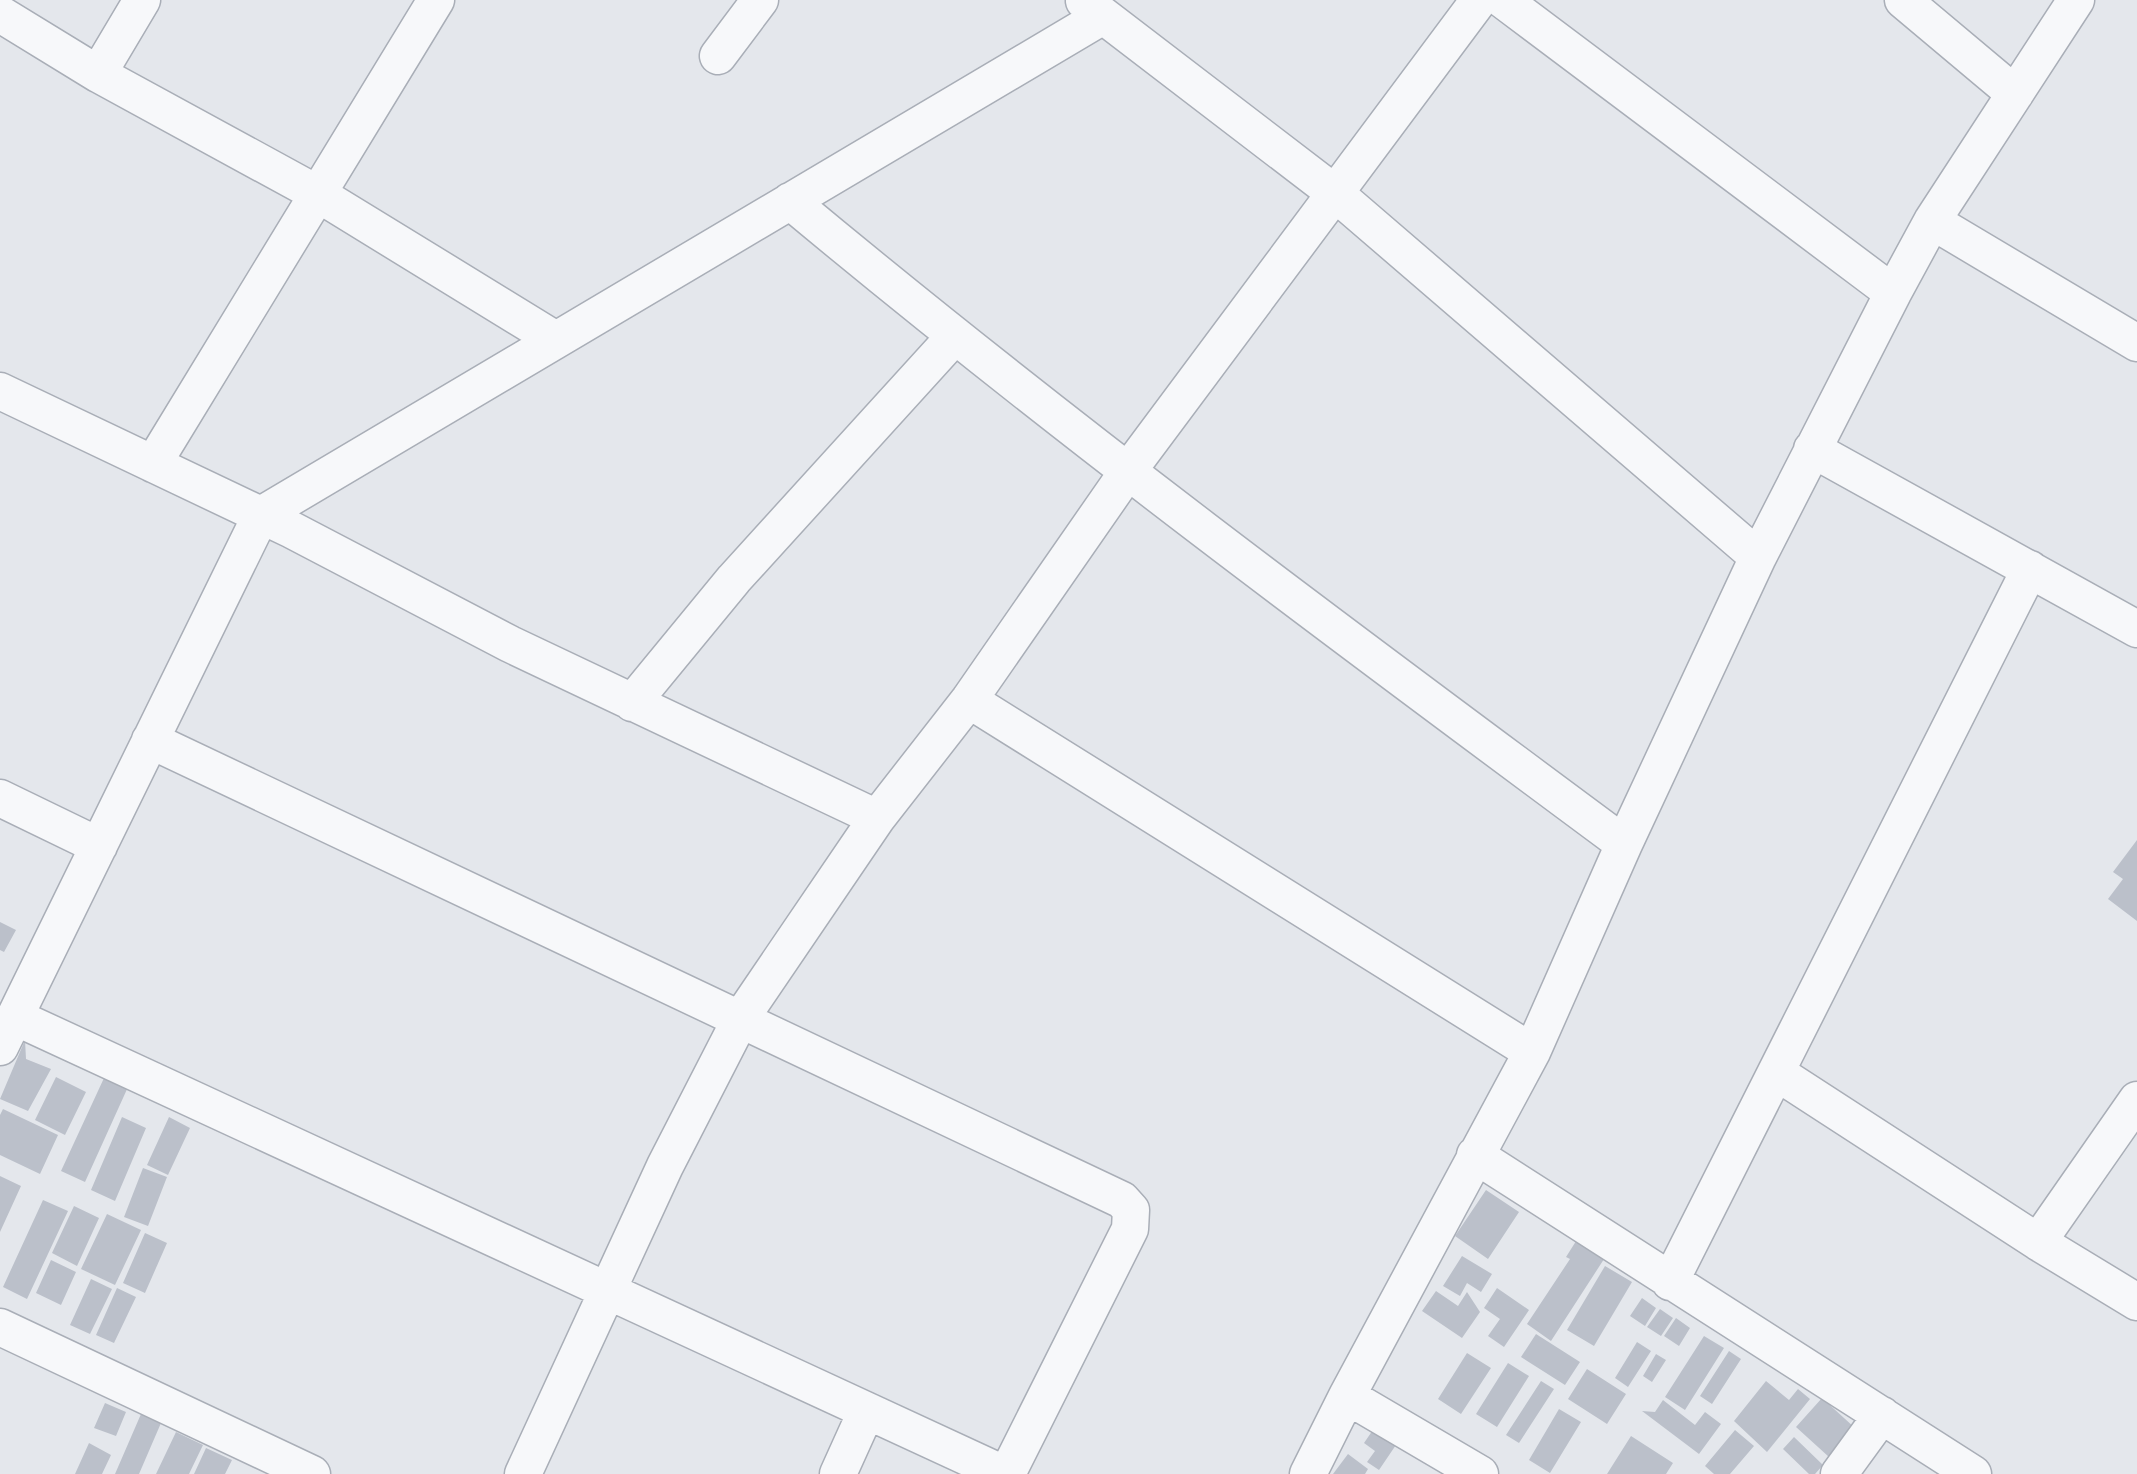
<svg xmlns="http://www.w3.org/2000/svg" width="2137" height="1474" viewBox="0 0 2137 1474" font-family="'Archivo Narrow',sans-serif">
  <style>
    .building { fill: #bbc0ca }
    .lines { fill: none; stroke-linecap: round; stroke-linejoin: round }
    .minor-casing { stroke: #a9aeb7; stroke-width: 39 }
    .minor { stroke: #f7f8fa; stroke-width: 36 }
  </style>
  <rect width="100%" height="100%" fill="#e4e7ec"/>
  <!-- building -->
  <path class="building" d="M2137,840V921L2108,899L2123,879L2113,872Z
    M0,922L16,930L4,952L0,950Z
    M25,1040L26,1059L51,1069L28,1111L0,1099Z
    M56,1077L86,1092L65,1135L35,1120Z
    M104,1078L128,1087L85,1182L61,1171Z
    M3,1109L58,1135L40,1174L0,1155V1115Z
    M122,1117L146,1128L115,1201L91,1190Z
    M169,1117L190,1128L168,1175L147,1165Z
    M143,1168L167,1177L148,1226L124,1217Z
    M0,1176L21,1186L0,1232Z
    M1486,1190L1519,1212L1488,1259L1455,1236Z
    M43,1200L68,1211L27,1299L3,1287Z
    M74,1206L99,1218L77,1266L52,1253Z
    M107,1214L141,1230L115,1285L81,1269Z
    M145,1233L167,1243L145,1293L123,1283Z
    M1578,1238L1606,1256L1551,1341L1527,1324L1570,1259L1566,1257Z
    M1462,1256L1492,1274L1481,1292L1467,1283L1460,1296L1443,1286Z
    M51,1260L76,1272L61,1305L36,1293Z
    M1605,1266L1632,1282L1594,1346L1567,1330Z
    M91,1279L112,1289L90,1334L70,1325Z
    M117,1288L136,1297L114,1343L96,1335Z
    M1497,1288L1529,1310L1504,1347L1488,1336L1500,1319L1484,1308Z
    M1436,1291L1458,1306L1467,1292L1480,1312L1462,1338L1422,1311Z
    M1642,1298L1656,1308L1645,1326L1630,1316Z
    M1660,1309L1673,1318L1661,1336L1647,1327Z
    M1676,1318L1690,1328L1679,1346L1664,1336Z
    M1536,1334L1580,1362L1565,1385L1521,1357Z
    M1704,1336L1724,1348L1685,1410L1665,1397Z
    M1637,1342L1651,1351L1628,1387L1615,1378Z
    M1729,1351L1741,1359L1712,1404L1700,1396Z
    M1467,1353L1491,1368L1461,1414L1438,1399Z
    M1656,1354L1666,1360L1652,1382L1643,1376Z
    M1508,1363L1529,1376L1497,1427L1476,1414Z
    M1587,1369L1626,1394L1607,1424L1568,1399Z
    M1541,1381L1554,1389L1519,1443L1506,1435Z
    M1766,1381L1789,1400L1798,1389L1810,1399L1767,1452L1734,1421Z
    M1822,1398L1855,1428L1829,1457L1796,1427Z
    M1663,1400L1695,1425L1705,1412L1721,1424L1699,1454L1642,1411L1655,1412Z
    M105,1403L126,1412L116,1436L94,1428Z
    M1559,1409L1581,1422L1550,1473L1529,1460Z
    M141,1414L161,1423L139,1474H115Z
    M1377,1424L1400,1439L1379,1470L1367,1462L1375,1451L1364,1443Z
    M1735,1430L1754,1446L1730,1474H1714L1705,1466Z
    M176,1432L203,1445L189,1474H156Z
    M1631,1436L1673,1463L1666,1474H1607Z
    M1794,1437L1823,1465L1815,1474H1809L1783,1449Z
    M89,1443L111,1455L102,1474H75Z
    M206,1448L232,1460L225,1474H194Z
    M1348,1454L1368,1469L1365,1474H1333Z"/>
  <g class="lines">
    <!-- minor casing -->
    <g class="minor-casing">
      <path id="minor" d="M1503,0L1893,293
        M1903,0L2015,94
        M1084,1L1336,194L1758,557
        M0,14L98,74L142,0
        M718,56L760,0
        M98,74L318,194L556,340
        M790,201C1060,426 1342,635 1624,844
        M1932,221L2137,343
        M0,391L292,530L510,644L877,818
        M1812,449L2137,629
        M153,464L436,0
        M969,700L1532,1052
        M632,703L734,579L954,337
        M150,740L1122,1200L1131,1210L1130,1229L1007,1474
        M0,798L99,846
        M15,1017L1004,1474
        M0,1047L261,515L1103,16
        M1776,1072L2038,1242
        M2137,1100L2038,1242L2137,1302
        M1475,1155L1973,1474
        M1670,1282L2030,569
        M0,1327L312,1474
        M1347,1396L1480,1474
        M523,1474L665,1166L741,1018L877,818L969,700L1128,471L1479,0
        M838,1474L866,1412
        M1308,1474L1347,1396L1532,1052L1624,844L1758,557L1893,293L1932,221L2076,0
        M1839,1474L1882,1415"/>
    </g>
    <!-- minor -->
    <use href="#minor" class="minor"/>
  </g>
</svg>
